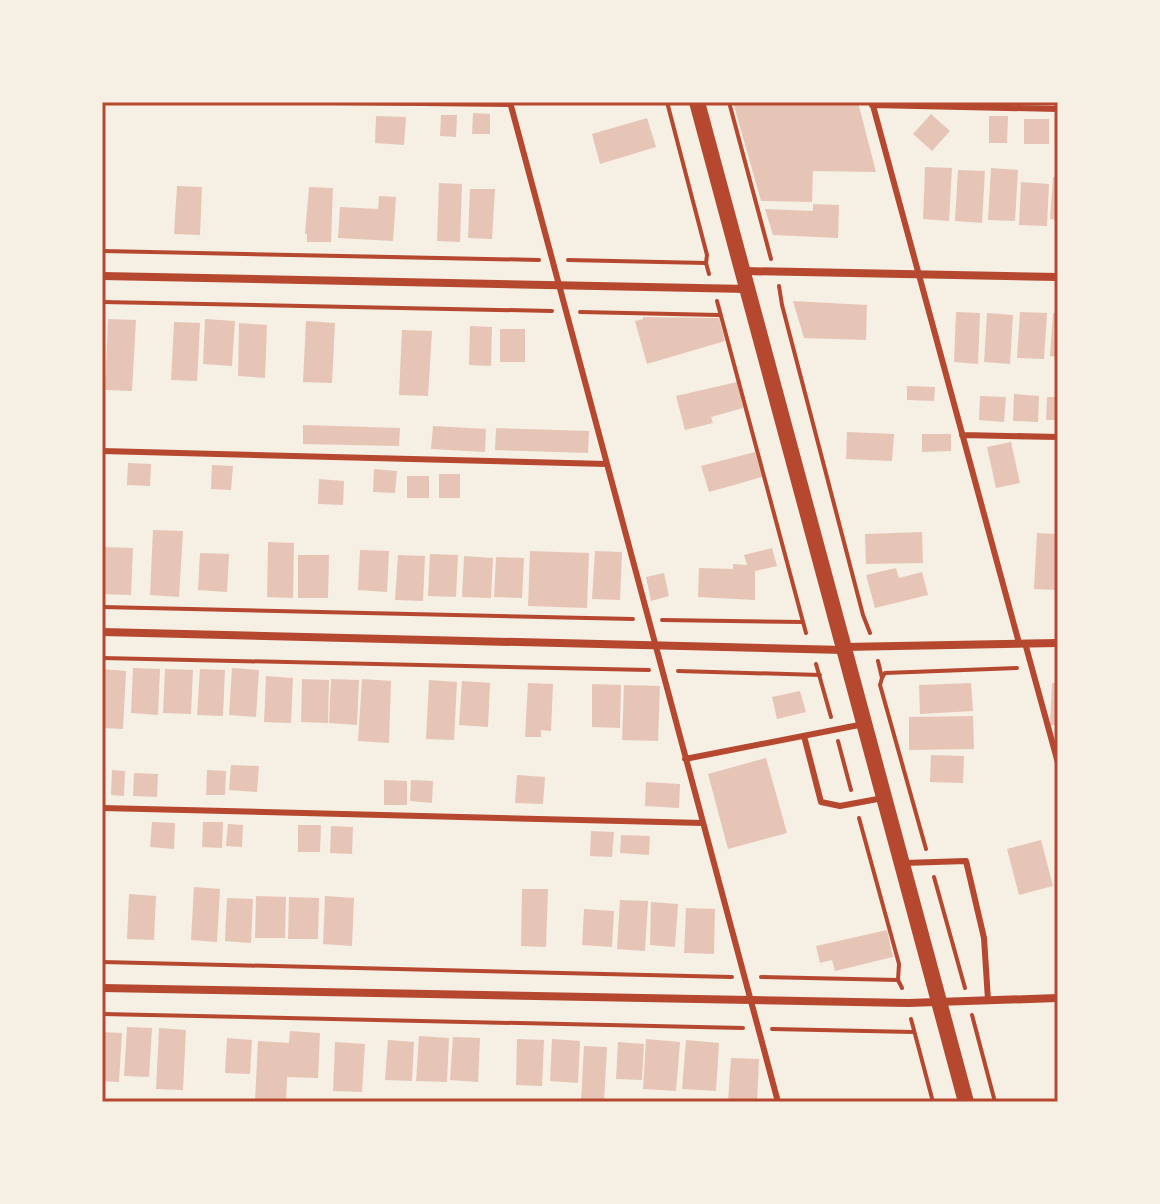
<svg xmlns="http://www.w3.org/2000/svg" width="1160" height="1204" viewBox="0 0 1160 1204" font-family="'Titillium Web',sans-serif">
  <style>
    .building { fill: #e6c5b7 }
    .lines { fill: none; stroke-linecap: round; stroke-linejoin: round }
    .path { stroke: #b5482f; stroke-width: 4 }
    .service { stroke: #b5482f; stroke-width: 6 }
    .minor { stroke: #b5482f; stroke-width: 8 }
    .secondary { stroke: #b5482f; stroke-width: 16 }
    .neatline { fill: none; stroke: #b5482f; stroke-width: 3 }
  </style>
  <rect width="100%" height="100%" fill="#f6efe4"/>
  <!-- building -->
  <path class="building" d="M733,102H858L876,172L813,171L812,202L761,201Z
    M473,113L490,114V134H472Z
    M931,114L950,131L932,151L913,134Z
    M441,115H457L456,137L440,136Z
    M376,116L406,117L404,145L375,143Z
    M989,116H1008L1007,143H989Z
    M647,118L656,147L600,164L592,134Z
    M1024,119H1049V144H1024Z
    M925,167L952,168L949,221L923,219Z
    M991,168L1018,170L1015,221L988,220Z
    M958,170L985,171L982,223L955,221Z
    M1053,177H1058V220L1050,219Z
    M1021,182L1049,184L1047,226L1019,225Z
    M439,183L462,184L460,242L437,241Z
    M177,186L202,187L200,235L174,234Z
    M309,187L333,188L331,242H307V234H305Z
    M470,189H495L492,239L468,238Z
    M379,196L396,197L393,241L338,238L340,207L378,209Z
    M813,204L839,205L838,238L773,235L765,209L813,211Z
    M793,301L867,305L866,340L804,338Z
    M956,312L980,313L978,364L954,362Z
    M1020,312L1047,313L1044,359L1017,358Z
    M987,313L1013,315L1010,364L984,362Z
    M1053,313L1058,314V357L1050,356Z
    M643,317L719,318L725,341L647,364L635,321L643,319Z
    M108,319L136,320L132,391L105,390Z
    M205,319L235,321L232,366L203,364Z
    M306,321L335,323L332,383L303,382Z
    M174,322L200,323L197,381L171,380Z
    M239,323L267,325L265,378L238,376Z
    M470,326L492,327L491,366L469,365Z
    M500,329H525V362H500Z
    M402,330L432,331L428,396L399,395Z
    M737,382L743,408L711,417L713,423L685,430L676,396Z
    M907,386L935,387L934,401L907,400Z
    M1014,394L1039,396L1038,422L1013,421Z
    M980,396L1006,397L1004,422L979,420Z
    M1047,397H1058V420H1046Z
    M303,425L400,428L399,446L303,444Z
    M433,426L486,429L485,452L431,449Z
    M496,428L589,431L588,453L495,450Z
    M847,432L894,434L892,461L846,459Z
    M922,434H951V451L922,452Z
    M1011,442L1020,483L996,488L987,447Z
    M755,452L762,477L709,492L701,466Z
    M128,463L151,464L150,486L127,485Z
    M212,465L233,466L231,490L211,489Z
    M374,469L397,471L395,493L373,492Z
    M439,474H460V498H439Z
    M407,476H429V498H407Z
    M319,479L344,481L343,505L318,504Z
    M153,530L183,531L179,597L150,595Z
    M922,532L923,563L866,564L865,534Z
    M1037,533L1058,534V590L1034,589Z
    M268,542L294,543L293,598L267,597Z
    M104,547L133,548L131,595L102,594Z
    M772,548L777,566L755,571V600L698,597L699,568L733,569V564L747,565L744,555Z
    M360,550L389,551L387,592L358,590Z
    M530,551L589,553L587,608L528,606Z
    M595,551L622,552L620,600L592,599Z
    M200,553L229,554L227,592L198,590Z
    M430,554L458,555L456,597L428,596Z
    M298,555H329L328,598H298Z
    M398,555L425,556L423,601L395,600Z
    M464,556L493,558L491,598L462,597Z
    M496,557L524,558L522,598L494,597Z
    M896,568L899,578L922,572L928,595L875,608L866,575Z
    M664,573L669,596L651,601L646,577Z
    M133,668L160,669L158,715L131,713Z
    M232,668L259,670L256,717L229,715Z
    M102,669L126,671L123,729L102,728Z
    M165,669L193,670L191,714L163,713Z
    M200,669L225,670L223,716L197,715Z
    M266,676L293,678L291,723L264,722Z
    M302,679L329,680L328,723L301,722Z
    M331,679L359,680L357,725L329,723Z
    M362,679L391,681L389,743L358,741Z
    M429,680L457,682L454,740L426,739Z
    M462,681L490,683L488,727L459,725Z
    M528,683L553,684L551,731L541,730V737H525Z
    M971,683L973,711L920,714L919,685Z
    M1052,683H1058V725H1050Z
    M592,684L621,685L620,728L592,727Z
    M624,685L660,686L658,741L622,740Z
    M800,691L806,712L777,719L772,697Z
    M973,716L974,749L909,750V717Z
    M931,755L964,756L963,783L930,782Z
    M766,758L787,833L728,849L708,774Z
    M231,765L259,766L257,792L229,790Z
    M112,770L125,771L124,796L111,795Z
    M207,770L226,771L225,795H206Z
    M134,773L158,774L157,797L133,796Z
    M517,775L545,777L543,804L515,803Z
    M384,780L407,781V805H384Z
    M411,780L433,781L432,803L410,801Z
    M646,782L680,784L679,808L645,806Z
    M152,822L175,823L174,849L150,847Z
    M203,822H223L222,848L202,847Z
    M228,824L243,825L242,847L226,846Z
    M298,825H321L320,852H298Z
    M331,826L353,827L352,854L330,853Z
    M591,831L614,832L612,857L590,856Z
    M621,835L650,836L649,855L620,853Z
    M1041,840L1053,886L1019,895L1007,849Z
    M194,887L220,889L217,942L191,940Z
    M522,889H548L546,947L521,946Z
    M129,894L156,896L154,940L127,939Z
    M256,896L286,897L285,938H255Z
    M325,896L354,898L352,946L323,944Z
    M289,897L319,898L318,939H288Z
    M227,898L253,899L251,943L225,941Z
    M620,900L648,901L645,951L617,949Z
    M651,902L678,904L675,947L650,945Z
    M686,908L715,909L714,954L684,953Z
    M584,909L614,911L612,947L582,945Z
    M887,930L893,957L835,971L832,960L820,963L816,946Z
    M127,1027L152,1028L149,1077L124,1076Z
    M159,1028L186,1030L183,1090L156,1089Z
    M290,1031L320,1033L318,1078L287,1077L286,1102L255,1101L258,1041L289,1043Z
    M102,1032L122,1033L119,1082L102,1081Z
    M419,1036L449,1038L447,1082L416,1081Z
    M453,1037L480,1038L478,1082L450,1080Z
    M227,1038L252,1040L250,1074L225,1073Z
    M517,1039L544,1040L542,1086L516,1085Z
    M552,1039L580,1041L578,1083L550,1081Z
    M646,1039L680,1042L676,1091L643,1089Z
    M388,1040L414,1042L412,1081L385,1080Z
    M686,1040L719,1043L716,1091L682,1089Z
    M335,1042L365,1044L362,1092L333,1091Z
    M618,1042L644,1044L642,1080L616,1079Z
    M584,1046L607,1047L604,1102L581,1101Z
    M731,1058L759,1059L757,1102H728Z"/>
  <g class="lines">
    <!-- path -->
    <path class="path" d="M667,102L707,255L706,263L709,274
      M729,102L771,259
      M102,251L539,260
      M568,260L706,263
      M779,286L782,305L863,615L870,633
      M717,301L806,633
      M102,302L552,311
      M580,312L719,315
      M102,607L633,619
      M662,620L803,622
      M102,658L649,670
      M878,661L882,678L880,685L926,849
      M816,664L831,717
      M678,671L820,675
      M882,678L885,673L1017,668
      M838,741L851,790
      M859,818L899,964L898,980L902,988
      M934,877L965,988
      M102,962L732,977
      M761,977L898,980
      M102,1014L743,1028
      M972,1015L995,1102
      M911,1019L933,1102
      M772,1029L914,1032"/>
    <!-- service -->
    <path class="service" d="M335,102L510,104
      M510,102L778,1102
      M872,102L1019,643
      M872,105L1058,109
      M962,435L1058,437
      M102,451L607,464
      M1025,643L1058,763
      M804,736L821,802L840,806L883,798
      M685,759L864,724
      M102,808L703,823
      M904,863L966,861L984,938L988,1000"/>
    <!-- minor -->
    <path class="minor" d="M743,271L1058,277
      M102,276L748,289
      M102,632L844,650
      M843,647L1058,643
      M102,988L908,1003L1058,998"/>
    <!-- secondary -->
    <path class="secondary" d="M697,102L966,1102"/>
  </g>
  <!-- border -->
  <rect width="1160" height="1204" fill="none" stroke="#f6efe4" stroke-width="208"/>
  <rect x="104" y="104" width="952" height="996" class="neatline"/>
</svg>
